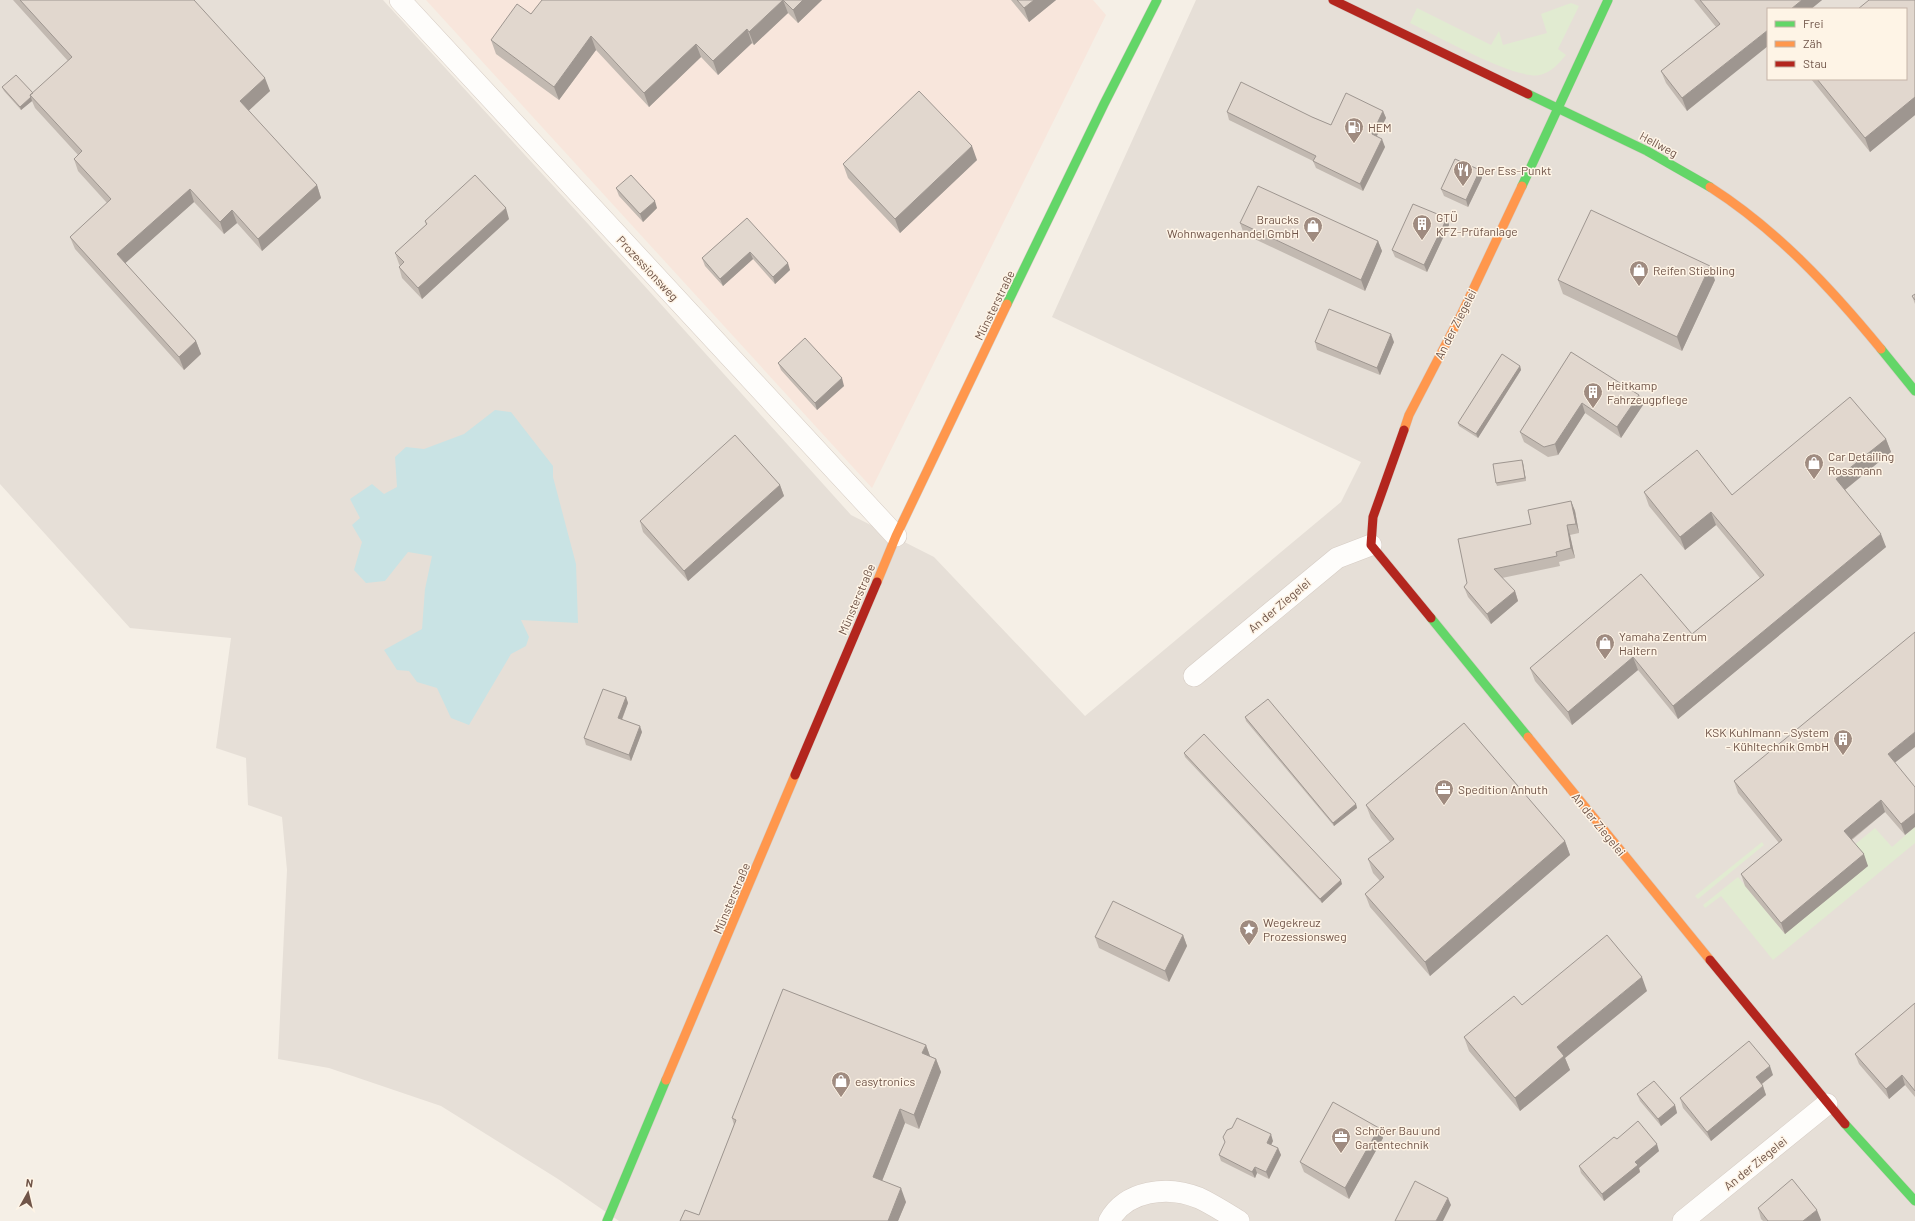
<svg xmlns="http://www.w3.org/2000/svg" width="1915" height="1221" viewBox="0 0 1915 1221" font-family="Barlow,sans-serif">
  <style>
    .commercial { fill: #f8e6dc }
    .industrial { fill: #e6dfd7; fill-rule: evenodd }
    .green { fill: #e1ebd1 }
    .water { fill: #c9e3e4 }
    .lines { fill: none; stroke-linecap: round; stroke-linejoin: round }
    .street-casing { stroke: #d6ccc4; stroke-width: 22 }
    .fast-casing { stroke: #d5cbc3; stroke-width: 10 }
    .slow-casing { stroke: #d5cbc3; stroke-width: 10 }
    .jam-casing { stroke: #d5cbc3; stroke-width: 10 }
    .street { stroke: #fefdfb; stroke-width: 21 }
    .fast { stroke: #63d668; stroke-width: 9 }
    .slow { stroke: #ff974d; stroke-width: 9 }
    .jam { stroke: #b3261e; stroke-width: 9 }
    .wall { fill: #c2b9b1 }
    .shaded-wall { fill: #9e9690 }
    .building { fill: #e1d7ce; stroke: #9e9690 }
    .labels { text-anchor: middle; dominant-baseline: central; stroke-width: 3; stroke-linejoin: round; paint-order: stroke }
    .poi-label { font-size: 12px; fill: #705549; stroke: #fef4e6; text-anchor: start }
    .street-label { font-size: 12px; fill: #705549; stroke: #fef4e6 }
  </style>
  <rect width="100%" height="100%" fill="#f5efe6"/>
  <!-- commercial -->
  <path class="commercial" d="M426,0H1093L1106,15L872,488Z"/>
  <!-- industrial -->
  <path class="industrial" d="M0,0H383L622,261L851,515L934,557L1085,716L1341,502L1361,462L1052,317L1196,0H1915V1221H619L558,1179L441,1106L329,1068L278,1059L287,870L282,817L248,805L246,758L216,748L231,638L130,628L0,484ZM1768,9H1906V79H1768Z"/>
  <!-- green -->
  <path class="green" d="M1571,3L1579,6L1558,49L1566,55C1559,63 1552,72 1540,75C1514,80 1436,35 1410,23L1417,8L1491,45L1499,31L1503,45L1547,33L1541,14Z
    M1915,827V843L1773,960L1721,896L1705,908L1703,905L1738,877L1785,934L1852,847L1875,828L1892,847Z
    M1762,842L1764,845L1698,899L1695,896Z"/>
  <!-- water -->
  <path class="water" d="M495,410L511,412L553,466V477L576,564L578,623L521,620L529,637L526,646L511,654L469,725L451,718L437,688L417,682L409,671L397,670L384,650L422,629L425,589L432,556L408,552L385,581L366,583L354,570L362,542L352,525L360,518L350,499L372,484L384,494L397,487L395,457L406,447L424,449L464,434Z"/>
  <g class="lines">
    <!-- street casing -->
    <g class="street-casing">
      <path id="street" d="M400,0L896,536
        M1194,676L1337,558L1371,545
        M1109,1221C1126,1190 1168,1185 1199,1198C1212,1204 1226,1213 1239,1221
        M1683,1221L1827,1104"/>
    </g>
    <!-- fast casing -->
    <g class="fast-casing">
      <path id="fast" d="M1528,94L1647,151L1710,187
        M1522,186L1608,0
        M1007,304L1104,104L1157,0
        M1881,349L1915,391
        M1431,618L1528,737
        M1845,1124L1915,1201
        M607,1221L666,1080"/>
    </g>
    <!-- slow casing -->
    <g class="slow-casing">
      <path id="slow" d="M1710,187C1777,230 1830,287 1881,349
        M1404,430L1409,415L1462,313L1522,186
        M877,582L896,536L1007,304
        M1528,737L1710,960
        M666,1080L795,775"/>
    </g>
    <!-- jam casing -->
    <g class="jam-casing">
      <path id="jam" d="M1333,0L1528,94
        M1404,430L1373,517L1371,545L1431,618
        M795,775L877,582
        M1710,960L1845,1124"/>
    </g>
    <!-- street -->
    <use href="#street" class="street"/>
    <!-- fast -->
    <use href="#fast" class="fast"/>
    <!-- slow -->
    <use href="#slow" class="slow"/>
    <!-- jam -->
    <use href="#jam" class="jam"/>
  </g>
  <!-- wall -->
  <path class="wall" d="M13,0H194L270,91L248,111L317,185L321,198L262,251L237,223L224,234L194,202L125,263L196,341L201,354L184,370L75,249L70,237L107,203L78,171L74,159L78,155L35,108L32,101L21,110L4,91L2,87L33,93L68,61Z
    M542,0H822L798,23L788,13L754,45L752,43L718,75L701,57L649,107L596,50L559,100L496,54L491,40L531,14Z
    M1011,0H1056L1029,22Z
    M1694,0H1822L1811,9H1768L1687,111L1666,83L1661,71L1716,27Z
    M1915,0V115L1870,152L1811,79H1906Z
    M1383,111L1386,118L1377,136L1385,147L1363,191L1316,168L1313,161L1229,120L1227,112L1312,117L1331,125Z
    M977,160L900,233L848,178L843,164Z
    M1480,170L1482,178L1468,207L1444,196L1441,189Z
    M616,188L657,208L643,222L619,196Z
    M747,218L790,270L775,284L753,259L723,286L705,266L702,258Z
    M1447,218L1449,225L1427,272L1395,257L1392,250Z
    M509,219L422,299L402,278L399,267L400,266L399,264L395,253L426,225L425,221Z
    M1240,223L1378,241L1382,251L1365,291L1244,234Z
    M1558,280H1715L1682,351L1563,294Z
    M1915,294V304L1912,296Z
    M1315,342H1394L1380,375L1317,350Z
    M1571,352L1643,405L1621,438L1585,413L1558,455L1548,457L1524,442L1520,432Z
    M778,363L844,386L817,410L781,370Z
    M1520,366L1521,370L1478,438L1459,426L1458,423Z
    M1886,439L1891,452L1845,490L1886,547L1678,719L1638,670L1572,725L1535,681L1530,668L1692,634L1760,578L1716,525L1685,550L1649,506L1644,492L1732,495Z
    M1523,463L1526,481L1497,486L1496,483Z
    M780,485L784,496L688,581L643,532L640,521Z
    M1571,501L1575,511L1579,533L1570,535L1575,558L1559,562L1560,566L1502,578L1515,591L1518,601L1491,624L1468,597L1464,587L1531,524Z
    M626,697L628,703L622,720L642,732L631,761L586,745L584,738Z
    M1245,717L1356,804L1357,808L1334,826L1246,721Z
    M1184,753L1342,884L1322,903L1185,757Z
    M1895,763L1905,835L1885,812L1852,840L1868,866L1785,934L1745,886L1741,874L1779,843L1738,793L1734,781Z
    M1366,805L1565,841L1570,855L1430,976L1370,907L1365,894L1380,881L1373,873L1368,859L1390,842L1371,818Z
    M1183,935L1187,946L1169,982L1099,948L1095,937Z
    M1647,991L1565,1058L1570,1070L1520,1111L1469,1051L1464,1037Z
    M1915,1003V1097L1905,1085L1889,1099L1859,1064L1855,1054Z
    M926,1045L930,1056L936,1059L941,1072L919,1129L905,1123L882,1181L906,1202L898,1221H680L699,1215L734,1125L732,1118Z
    M1773,1075L1762,1084L1763,1086L1766,1095L1711,1141L1683,1108L1680,1098Z
    M1637,1094L1675,1105L1677,1113L1661,1126L1640,1101Z
    M1379,1128L1383,1138L1349,1199L1304,1172L1300,1162Z
    M1617,1139L1659,1151L1639,1168L1640,1172L1604,1201L1581,1173L1579,1166Z
    M1273,1141L1271,1145L1278,1148L1281,1155L1269,1179L1257,1173L1255,1178L1221,1161L1219,1155Z
    M1758,1208L1821,1220L1820,1221H1763L1761,1219Z"/>
  <!-- shaded-wall -->
  <path class="shaded-wall" d="M783,0L788,13L754,45L749,32Z
    M803,0H822L798,23L793,10Z
    M1034,0H1056L1029,22L1024,8Z
    M1802,0H1822L1811,9H1791Z
    M747,29L752,43L718,75L713,61Z
    M1768,30V46L1687,111L1682,98Z
    M591,36L596,50L559,100L554,87Z
    M696,44L701,57L649,107L644,93Z
    M265,78L270,91L245,114L240,101Z
    M31,97L32,101L21,110L20,107Z
    M1915,97V115L1870,152L1865,138Z
    M1383,111L1386,118L1374,141L1372,134Z
    M1382,139L1385,147L1363,191L1360,184Z
    M972,146L977,160L900,233L895,219Z
    M1480,170L1482,178L1468,207L1466,200Z
    M317,185L321,198L262,251L258,239Z
    M190,189L194,202L121,267L117,254Z
    M655,201L657,208L643,222L640,214Z
    M506,208L509,219L422,299L418,288Z
    M232,210L237,223L224,234L220,222Z
    M1447,218L1449,225L1427,272L1424,265Z
    M1378,241L1382,251L1365,291L1361,280Z
    M750,252L753,259L723,286L720,279Z
    M788,263L790,270L775,284L773,277Z
    M1710,266L1715,280L1682,351L1677,337Z
    M1391,334L1394,342L1380,375L1377,368Z
    M196,341L201,354L184,370L179,357Z
    M1520,366L1521,370L1478,438L1476,434Z
    M842,378L844,386L817,410L815,403Z
    M1639,395L1643,405L1621,438L1617,427Z
    M1582,403L1585,413L1558,455L1555,444Z
    M1886,439L1891,452L1841,493L1836,479Z
    M1522,460L1523,463L1526,481L1525,478Z
    M780,485L784,496L688,581L684,571Z
    M1571,501L1575,511L1579,533L1576,524Z
    M1711,512L1716,525L1685,550L1680,537Z
    M1567,525L1570,535L1575,558L1571,548Z
    M1881,534L1886,547L1678,719L1673,706Z
    M1515,591L1518,601L1491,624L1487,614Z
    M1633,657L1638,670L1572,725L1568,712Z
    M626,697L628,703L620,724L618,718Z
    M640,726L642,732L631,761L629,755Z
    M1915,732V747L1892,765L1888,754Z
    M1881,800L1885,812L1848,842L1844,831Z
    M1356,804L1357,808L1334,826L1333,823Z
    M1915,813V827L1905,835L1901,824Z
    M1565,841L1570,855L1430,976L1425,962Z
    M1864,854L1868,866L1785,934L1781,923Z
    M1341,880L1342,884L1322,903L1320,899Z
    M1183,935L1187,946L1169,982L1165,971Z
    M1642,977L1647,991L1565,1058L1570,1070L1520,1111L1515,1098L1557,1047Z
    M926,1045L931,1059L922,1053Z
    M936,1059L941,1072L919,1129L914,1115Z
    M1770,1066L1773,1075L1759,1086L1756,1077Z
    M1902,1075L1905,1085L1889,1099L1886,1089Z
    M1763,1086L1766,1095L1711,1141L1707,1132Z
    M1675,1105L1677,1113L1661,1126L1658,1119Z
    M900,1109L905,1123L878,1191L873,1177Z
    M1379,1128L1383,1138L1349,1199L1345,1188Z
    M1271,1134L1273,1141L1269,1149L1267,1143Z
    M1657,1144L1659,1151L1639,1168L1640,1172L1604,1201L1602,1194L1635,1162Z
    M1278,1148L1281,1155L1269,1179L1266,1172Z
    M1255,1167L1257,1173L1255,1178L1252,1172Z
    M901,1188L906,1202L898,1221H888Z
    M1448,1198L1451,1205L1443,1221H1436Z
    M1817,1210L1821,1220L1820,1221H1803Z"/>
  <!-- building -->
  <path class="building" d="M20,0H194L265,78L240,101L317,185L258,239L232,210L220,222L190,189L117,254L196,341L179,357L70,237L111,199L74,159L82,151L30,95L72,57Z
    M542,0H783L749,32L747,29L713,61L696,44L644,93L591,36L554,87L491,40L517,4L531,14Z
    M783,0H803L793,10Z
    M1017,0H1034L1024,8Z
    M1700,0H1802L1791,9H1768V30L1682,98L1661,71L1720,24Z
    M1869,0H1915V97L1865,138L1817,79H1906V9H1858Z
    M16,75L33,93L30,95L31,97L20,107L2,87Z
    M1241,82L1312,117L1331,125L1346,93L1383,111L1372,134L1382,139L1360,184L1313,161L1316,156L1227,112Z
    M919,91L972,146L895,219L843,164Z
    M1455,159L1480,170L1466,200L1441,189Z
    M475,175L506,208L418,288L399,267L404,262L395,253L427,224L425,221Z
    M631,175L655,201L640,214L616,188Z
    M1258,186L1378,241L1361,280L1240,223Z
    M1413,204L1447,218L1424,265L1392,250Z
    M1591,210L1710,266L1677,337L1558,280Z
    M747,218L788,263L773,277L750,252L720,279L702,258Z
    M1915,294V300L1912,296Z
    M1329,309L1391,334L1377,368L1315,342Z
    M805,338L842,378L815,403L778,363Z
    M1571,352L1639,395L1617,427L1582,403L1555,444L1544,447L1520,432Z
    M1502,354L1520,366L1476,434L1458,423Z
    M1850,397L1886,439L1836,479L1881,534L1673,706L1633,657L1568,712L1530,668L1641,574L1692,634L1764,575L1711,512L1680,537L1644,492L1697,450L1732,495Z
    M735,435L780,485L684,571L640,521Z
    M1522,460L1525,478L1496,483L1493,464Z
    M1571,501L1576,524L1567,525L1571,548L1556,552L1557,556L1494,569L1515,591L1487,614L1464,587L1467,583L1458,539L1531,524L1528,510Z
    M1915,632V732L1888,754L1915,787V813L1901,824L1881,800L1844,831L1864,854L1781,923L1741,874L1782,840L1734,781Z
    M603,689L626,697L618,718L640,726L629,755L584,738Z
    M1268,699L1356,804L1333,823L1245,717Z
    M1464,723L1565,841L1425,962L1365,894L1384,877L1368,859L1394,839L1366,805Z
    M1204,734L1341,880L1320,899L1184,753Z
    M1113,901L1183,935L1165,971L1095,937Z
    M1607,935L1642,977L1557,1047L1564,1056L1515,1098L1464,1037L1514,996L1522,1005Z
    M783,989L926,1045L922,1053L936,1059L914,1115L900,1109L873,1177L901,1188L888,1221H680L685,1210L699,1215L736,1120L732,1118Z
    M1915,1003V1091L1902,1075L1886,1089L1855,1054Z
    M1749,1041L1770,1066L1756,1077L1763,1086L1707,1132L1680,1098Z
    M1654,1081L1675,1105L1658,1119L1637,1094Z
    M1333,1102L1379,1128L1345,1188L1300,1162Z
    M1237,1118L1271,1134L1267,1143L1278,1148L1266,1172L1255,1167L1252,1172L1219,1155L1225,1142L1223,1137L1227,1130L1232,1128Z
    M1638,1121L1657,1144L1635,1162L1638,1165L1602,1194L1579,1166L1614,1137L1617,1139Z
    M1792,1179L1817,1210L1803,1221H1768L1758,1208Z
    M1415,1181L1448,1198L1436,1221H1395Z"/>
  <!-- icons -->
  <defs>
    <g id="fuel-pin" transform="scale(1)"><path d="M0 17L-7.5 6A9.5 9.5 0 1 1 7.5 6Z" fill="#9f8b80" stroke="#fef4e6"/><path d="M-5.5-6h7V0h2V4h1.3V-2.5L3-4.5l.8-.8L6-3V5H2.5V1h-1V6h-7ZM-4.2-4.7v3.2H.2V-4.7Z" fill="#fff"/></g>
    <g id="restaurant-pin" transform="scale(1)"><path d="M0 17L-7.5 6A9.5 9.5 0 1 1 7.5 6Z" fill="#9f8b80" stroke="#fef4e6"/><path d="M-5-6h1v4h1v-4h1v4h1v-4h1v5L-1.5 .5V6h-2V.5L-5-1ZM5-6V6H3V1.5H1.5Q1.5-4 5-6Z" fill="#fff"/></g>
    <g id="building-pin" transform="scale(1)"><path d="M0 17L-7.5 6A9.5 9.5 0 1 1 7.5 6Z" fill="#9f8b80" stroke="#fef4e6"/><path d="M-4-6H4V6H1V3H-1V6H-4ZM-2.5-4.3h1.7v1.8h-1.7ZM.8-4.3h1.7v1.8H.8ZM-2.5-1h1.7V.8h-1.7ZM.8-1h1.7V.8H.8Z" fill="#fff"/></g>
    <g id="shop-pin" transform="scale(1)"><path d="M0 17L-7.5 6A9.5 9.5 0 1 1 7.5 6Z" fill="#9f8b80" stroke="#fef4e6"/><path d="M-5-2.5h2.3a2.7 3.5 0 0 1 5.4 0H5L5.5 6h-11ZM-1.5-2.5h3a1.5 2.3 0 0 0-3 0Z" fill="#fff"/></g>
    <g id="office-pin" transform="scale(1)"><path d="M0 17L-7.5 6A9.5 9.5 0 1 1 7.5 6Z" fill="#9f8b80" stroke="#fef4e6"/><path d="M-6-3h4V-5.5h4V-3h4V5H-6ZM-1-4.5V-3h2v-1.5ZM-6 0V1H6V0Z" fill="#fff"/></g>
    <g id="sight-pin" transform="scale(1)"><path d="M0 17L-7.5 6A9.5 9.5 0 1 1 7.5 6Z" fill="#9f8b80" stroke="#fef4e6"/><path d="M0-6L1.8-2.2L6-1.7L2.9 1.2L3.7 5.4L0 3.3L-3.7 5.4L-2.9 1.2L-6-1.7L-1.8-2.2Z" fill="#fff"/></g>
  </defs>
  <g fill-rule="evenodd">
    <use href="#fuel-pin" x="1354" y="127"/>
    <use href="#restaurant-pin" x="1463" y="170"/>
    <use href="#building-pin" x="1422" y="224"/>
    <use href="#shop-pin" x="1313" y="226"/>
    <use href="#shop-pin" x="1639" y="270"/>
    <use href="#building-pin" x="1593" y="392"/>
    <use href="#shop-pin" x="1814" y="463"/>
    <use href="#shop-pin" x="1605" y="643"/>
    <use href="#building-pin" x="1843" y="739"/>
    <use href="#office-pin" x="1444" y="789"/>
    <use href="#sight-pin" x="1249" y="929"/>
    <use href="#shop-pin" x="841" y="1081"/>
    <use href="#office-pin" x="1341" y="1137"/>
  </g>
  <g class="labels">
    <!-- poi labels -->
    <g class="poi-label">
      <text x="1368" y="127">HEM</text>
      <text x="1477" y="170">Der Ess-Punkt</text>
      <text x="1436" y="217">GTÜ<tspan x="1436" dy="14">KFZ-Prüfanlage</tspan></text>
      <text x="1299" y="219" text-anchor="end">Braucks<tspan x="1299" dy="14">Wohnwagenhandel GmbH</tspan></text>
      <text x="1653" y="270">Reifen Stiebling</text>
      <text x="1607" y="385">Heitkamp<tspan x="1607" dy="14">Fahrzeugpflege</tspan></text>
      <text x="1828" y="456">Car Detailing<tspan x="1828" dy="14">Rossmann</tspan></text>
      <text x="1619" y="636">Yamaha Zentrum<tspan x="1619" dy="14">Haltern</tspan></text>
      <text x="1829" y="732" text-anchor="end">KSK Kuhlmann - System<tspan x="1829" dy="14">- Kühltechnik GmbH</tspan></text>
      <text x="1458" y="789">Spedition Anhuth</text>
      <text x="1263" y="922">Wegekreuz<tspan x="1263" dy="14">Prozessionsweg</tspan></text>
      <text x="855" y="1081">easytronics</text>
      <text x="1355" y="1130">Schröer Bau und<tspan x="1355" dy="14">Gartentechnik</tspan></text>
    </g>
    <!-- street labels -->
    <g class="street-label">
      <text transform="translate(1659 144) rotate(28)">Hellweg</text>
      <text transform="translate(648 268) rotate(47)">Prozessionsweg</text>
      <text transform="translate(994 305) rotate(-64)">Münsterstraße</text>
      <text transform="translate(1455 324) rotate(-63)">An der Ziegelei</text>
      <text transform="translate(856 599) rotate(-67)">Münsterstraße</text>
      <text transform="translate(1279 605) rotate(-40)">An der Ziegelei</text>
      <text transform="translate(1599 824) rotate(51)">An der Ziegelei</text>
      <text transform="translate(731 898) rotate(-67)">Münsterstraße</text>
      <text transform="translate(1755 1163) rotate(-39)">An der Ziegelei</text>
    </g>
  </g>
  <!-- legend -->
  <rect x="1767" y="8" width="140" height="72" fill="#fef4e6" stroke="#c5b4a7"/>
  <rect x="1775" y="21" width="20" height="6" fill="#63d668" stroke="#c5b4a7"/>
  <text x="1803" y="28" font-size="12" fill="#705549">Frei</text>
  <rect x="1775" y="41" width="20" height="6" fill="#ff974d" stroke="#c5b4a7"/>
  <text x="1803" y="48" font-size="12" fill="#705549">Zäh</text>
  <rect x="1775" y="61" width="20" height="6" fill="#b3261e" stroke="#c5b4a7"/>
  <text x="1803" y="68" font-size="12" fill="#705549">Stau</text>
  <!-- north arrow -->
  <g transform="translate(28 1193) rotate(8)" stroke="#fef4e6" stroke-width="3" paint-order="stroke">
  <path d="M0-3L7 15L0 10L-7 15Z" fill="#705549"/>
  <text y="-6" font-size="11" font-weight="bold" text-anchor="middle" fill="#705549">N</text>
  </g>
</svg>
